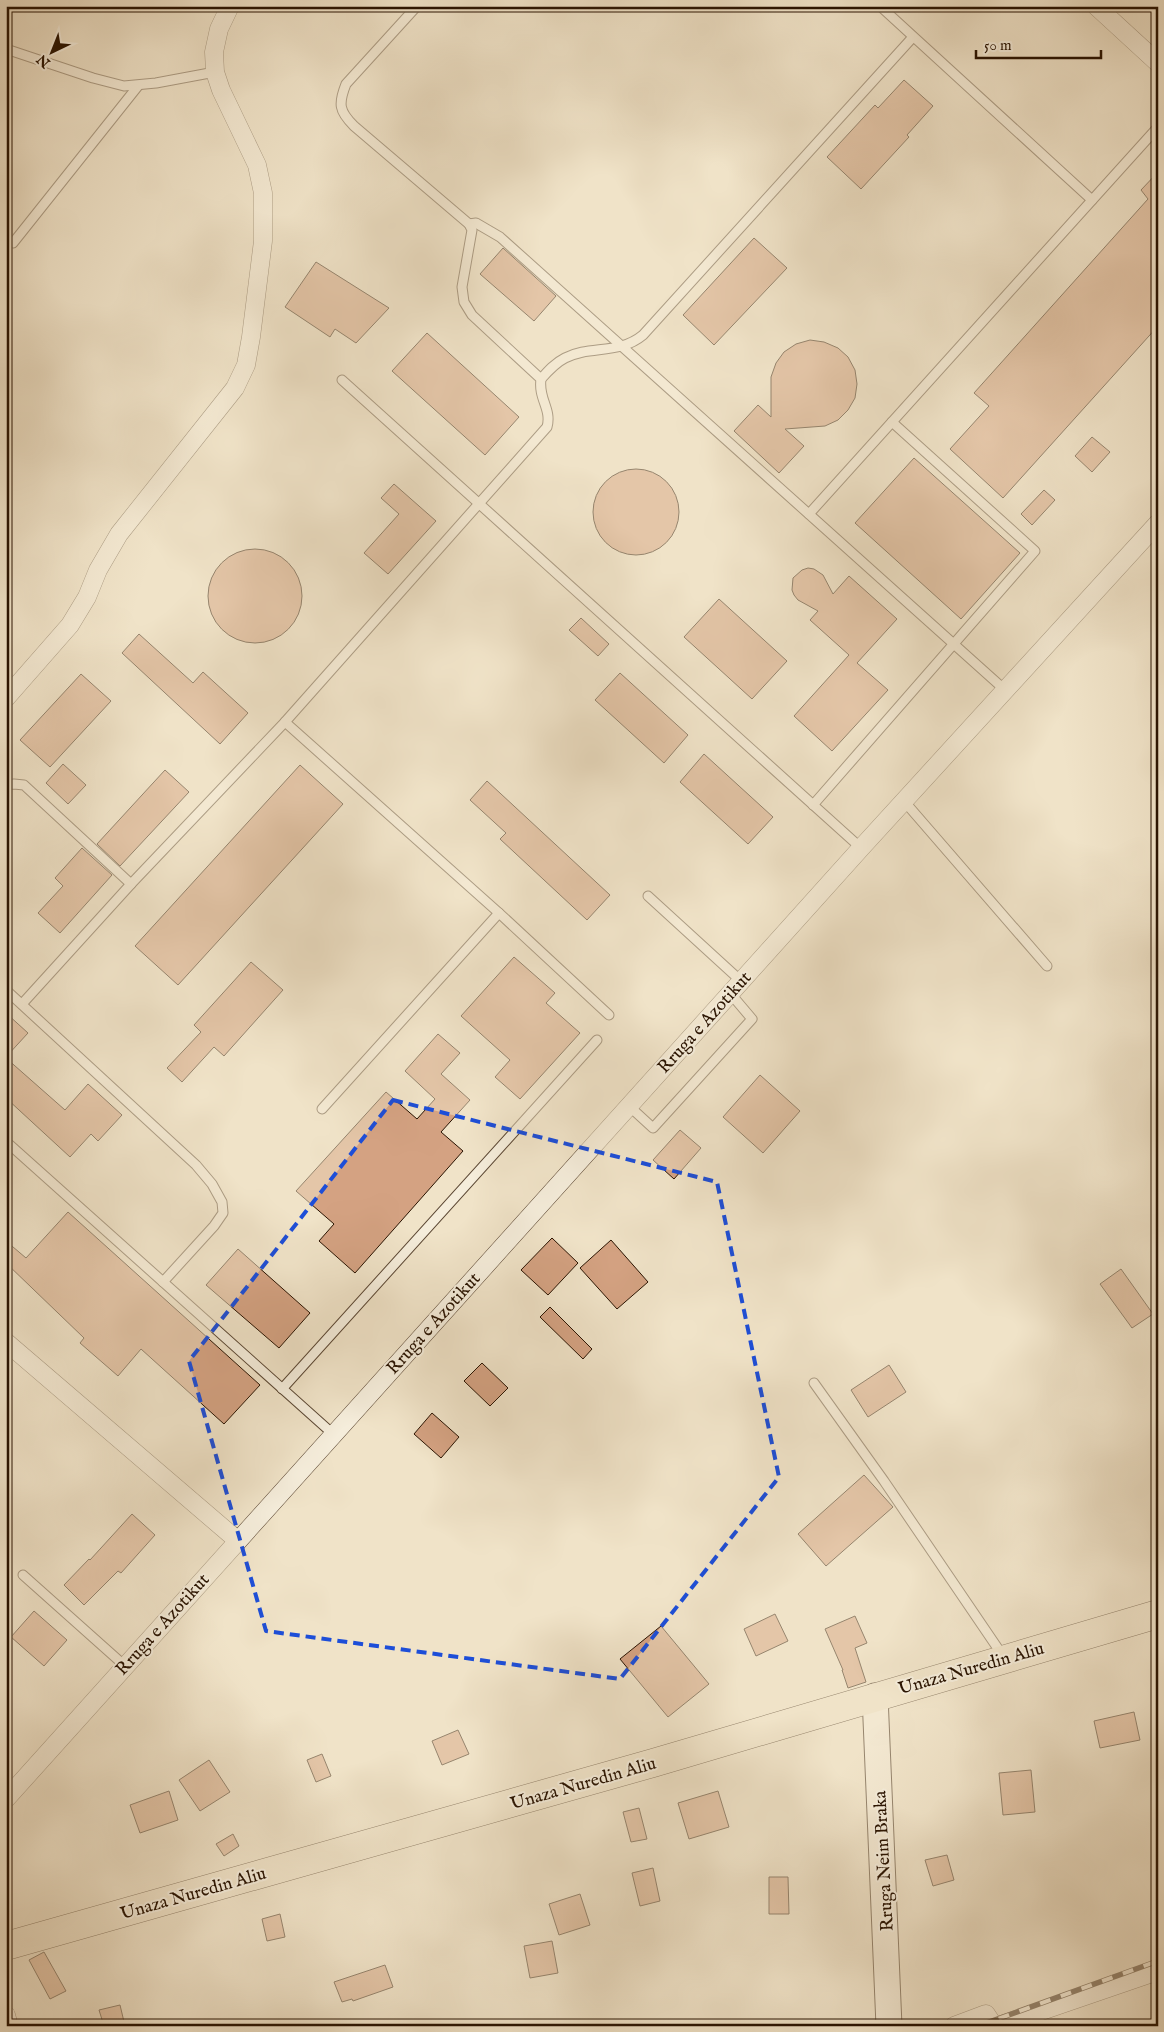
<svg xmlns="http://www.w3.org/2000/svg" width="1164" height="2032" font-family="'IM FELL English',serif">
	<rect width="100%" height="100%" fill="#f0e3c8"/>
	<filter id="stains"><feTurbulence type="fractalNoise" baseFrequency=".004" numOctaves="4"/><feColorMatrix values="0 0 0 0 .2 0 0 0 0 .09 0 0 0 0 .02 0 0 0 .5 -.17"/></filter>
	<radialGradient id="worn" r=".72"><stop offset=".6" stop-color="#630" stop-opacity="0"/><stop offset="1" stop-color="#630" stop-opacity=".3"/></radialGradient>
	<!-- building -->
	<g fill="#d4a282" stroke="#291301">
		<polygon points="904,80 933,106 907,135 909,137 861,189 827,157 875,105 878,108"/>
		<polygon points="1158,172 1158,326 1003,498 950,449 989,406 974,393 1148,199 1141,190"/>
		<polygon points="754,238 787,268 714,345 683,315"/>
		<polygon points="503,248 556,296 534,321 480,274"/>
		<polygon points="316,262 389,308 356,343 335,329 330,337 285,307"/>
		<polygon points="427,333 519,417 485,455 392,371"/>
		<polygon points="810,340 824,342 838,348 848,357 855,370 857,384 855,398 848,410 838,420 825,426 785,429 804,446 779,473 734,431 758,405 771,417 771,377 776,363 784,352 796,344"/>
		<polygon points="1092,437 1110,452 1092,472 1075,456"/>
		<polygon points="914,458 1020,553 961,619 855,523"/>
		<circle cx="636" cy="512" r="43"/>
		<polygon points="394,484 436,521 388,574 364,553 399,514 381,498"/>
		<polygon points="1044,490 1055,500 1032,525 1021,514"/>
		<circle cx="255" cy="596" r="47"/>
		<polygon points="808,568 814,569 823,575 833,594 849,576 897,619 857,663 888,690 832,751 794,716 849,655 810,620 818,611 798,600 794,595 792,590 793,578 802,570"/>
		<polygon points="719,599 787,661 752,699 684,637"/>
		<polygon points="581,618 609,644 598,656 569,630"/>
		<polygon points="139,634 193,683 203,672 248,713 220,744 122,653"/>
		<polygon points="620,673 688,735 664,763 595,700"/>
		<polygon points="81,674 111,701 50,767 20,740"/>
		<polygon points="704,754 773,817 748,844 680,782"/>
		<polygon points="63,764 86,785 68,804 46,783"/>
		<polygon points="300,765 343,804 178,985 135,946"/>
		<polygon points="165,770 189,792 120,866 97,844"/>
		<polygon points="487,781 610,895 587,920 500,839 506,833 470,800"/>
		<polygon points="82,848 112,875 60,933 38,913 63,886 55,878"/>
		<polygon points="514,957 555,993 546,1003 580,1033 520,1099 495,1077 510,1060 461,1016"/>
		<polygon points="251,962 283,990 224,1056 214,1047 182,1082 167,1068 201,1032 194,1025"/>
		<polygon points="6,1013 28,1033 6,1057"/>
		<polygon points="438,1034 460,1053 441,1074 470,1100 441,1132 463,1151 355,1273 319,1241 334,1224 296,1191 386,1092 417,1119 435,1099 405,1071"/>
		<polygon points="6,1058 65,1110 88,1084 122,1115 98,1141 91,1134 70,1157 6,1098"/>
		<polygon points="760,1075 800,1111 763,1153 723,1117"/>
		<polygon points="680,1130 701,1148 674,1179 653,1160"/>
		<polygon points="68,1212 260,1385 224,1424 141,1349 118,1376 80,1343 84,1338 6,1263 6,1241 26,1258"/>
		<polygon points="552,1238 578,1263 548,1295 521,1270"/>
		<polygon points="611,1240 648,1282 617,1309 580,1268"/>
		<polygon points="238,1249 310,1313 279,1348 206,1285"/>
		<polygon points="1121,1269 1153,1314 1132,1328 1100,1284"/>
		<polygon points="550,1307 592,1349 583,1359 540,1317"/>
		<polygon points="482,1363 508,1388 490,1406 464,1381"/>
		<polygon points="889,1365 906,1392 868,1417 851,1390"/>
		<polygon points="432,1413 459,1437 441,1458 414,1434"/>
		<polygon points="864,1475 893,1507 826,1566 798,1534"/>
		<polygon points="132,1514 155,1535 121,1573 118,1571 84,1605 64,1585 89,1559 90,1560"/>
		<polygon points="34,1611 67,1640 44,1666 11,1637"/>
		<polygon points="775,1614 788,1641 756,1656 744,1629"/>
		<polygon points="855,1616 867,1643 855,1648 866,1682 848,1688 842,1670 843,1670 825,1629"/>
		<polygon points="661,1626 709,1684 668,1717 620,1659"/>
		<polygon points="1134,1712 1140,1740 1100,1748 1094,1721"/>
		<polygon points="458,1730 469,1754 442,1765 432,1741"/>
		<polygon points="322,1754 331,1776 316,1782 307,1760"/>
		<polygon points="209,1760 230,1792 200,1811 179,1780"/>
		<polygon points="1031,1770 1035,1812 1003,1815 999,1773"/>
		<polygon points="169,1791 178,1820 140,1833 130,1805"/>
		<polygon points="718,1791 729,1827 689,1839 678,1803"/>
		<polygon points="639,1808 647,1839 631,1842 623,1812"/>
		<polygon points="233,1834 239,1846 224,1856 216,1844"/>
		<polygon points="947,1855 954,1880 933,1886 925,1860"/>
		<polygon points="653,1868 660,1901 640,1906 632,1873"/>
		<polygon points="769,1877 788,1877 789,1914 769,1914"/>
		<polygon points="580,1894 590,1925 559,1935 549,1904"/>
		<polygon points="280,1914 285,1937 267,1941 262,1919"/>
		<polygon points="552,1941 558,1973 530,1978 524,1946"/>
		<polygon points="44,1952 66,1991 50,1999 29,1960"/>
		<polygon points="385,1965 393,1987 353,2001 352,1999 342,2002 334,1982"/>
		<polygon points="120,2005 125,2026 104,2026 99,2010"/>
	</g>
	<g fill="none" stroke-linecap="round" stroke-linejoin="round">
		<!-- lane casing -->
		<g stroke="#5b4733" stroke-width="11">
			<g id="lane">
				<polyline points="880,6 1092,200"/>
				<polyline points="6,49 93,78 124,86 156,83 215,72"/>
				<polyline points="469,224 476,223 500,237 1005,690"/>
				<polyline points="13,243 138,86"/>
				<path d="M541 379C548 371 555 363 565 358 590 345 619 355 643 335L913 37"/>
				<polyline points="342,380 861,848"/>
				<polyline points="809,514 1158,127"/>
				<polyline points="285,722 499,913 609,1015"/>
				<polyline points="6,785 14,784 24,785 131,884"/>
				<polyline points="904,801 1047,966"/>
				<polyline points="813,805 1035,551 892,422"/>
				<polyline points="648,896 741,981"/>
				<polyline points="6,990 196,1165 212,1184 222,1202 223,1213 214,1226 163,1282"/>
				<path d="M22 1004 131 884 285 722 547 427C552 409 538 399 541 379L472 315 464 302 462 287 472 230 469 224 354 126C339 111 338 104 346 84L417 6"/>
				<polyline points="629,1106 653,1128 752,1019 730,993"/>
				<polyline points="322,1109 499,913"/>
				<polyline points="10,1145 333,1434"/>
				<polyline points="814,1383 884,1481 1003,1656"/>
				<polyline points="282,1389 597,1040"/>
				<polyline points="23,1575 125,1666"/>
			</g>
		</g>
		<!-- street casing -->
		<g stroke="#5b4733" stroke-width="19">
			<g id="street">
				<polyline points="1096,6 1158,63"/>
				<polyline points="6,698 70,625 87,597 98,570 119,534 235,388 246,365 251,337 263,241 263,193 257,165 221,90 215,72 214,52 219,29 230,6"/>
				<polyline points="6,1342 237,1540"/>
				<polyline points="6,1799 861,848 1158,523"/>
				<polyline points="6,2015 9,2026"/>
				<polyline points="954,2026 986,2014 994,2026"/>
				<polyline points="998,2026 1158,1971"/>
			</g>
		</g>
		<!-- secondary casing -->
		<g stroke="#291301" stroke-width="27">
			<polyline id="secondary" points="875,1696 889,2026"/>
		</g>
		<!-- primary casing -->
		<g stroke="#291301" stroke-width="29">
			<polyline id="primary" points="6,1946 653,1763 1158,1614"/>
		</g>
		<!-- lane -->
		<use href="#lane" stroke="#f5eddb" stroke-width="9"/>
		<!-- street -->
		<use href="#street" stroke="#f5eddb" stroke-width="18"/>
		<!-- secondary -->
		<use href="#secondary" stroke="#f5eddb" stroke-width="25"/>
		<!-- primary -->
		<use href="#primary" stroke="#f0e3c8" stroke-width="28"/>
		<!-- rail casing -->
		<g stroke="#291301" stroke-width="5.5">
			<polyline id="rail" points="978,2026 1158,1961"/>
		</g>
		<!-- rail -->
		<use href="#rail" stroke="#f5eddb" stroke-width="4" stroke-dasharray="11" stroke-linecap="butt"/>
	</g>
	<!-- marked area -->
	<path d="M0 0H1164V2032H0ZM393 1100 717 1182 779 1477 620 1679 266 1631 189 1361Z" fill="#f0e3c8" fill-opacity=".55" fill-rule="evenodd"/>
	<path fill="none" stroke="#1d4ed8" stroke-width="4" stroke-dasharray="10 6" stroke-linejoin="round" d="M393 1100 717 1182 779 1477 620 1679 266 1631 189 1361Z"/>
	<g text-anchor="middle" stroke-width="4" stroke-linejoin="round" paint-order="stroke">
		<!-- street labels -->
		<g font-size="18" fill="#291301" stroke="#f5eddb">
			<text transform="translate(704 1022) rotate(-48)" y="6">Rruga e Azotikut</text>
			<text transform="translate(433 1323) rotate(-48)" y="6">Rruga e Azotikut</text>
			<text transform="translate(162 1624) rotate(-48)" y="6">Rruga e Azotikut</text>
			<text transform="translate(971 1668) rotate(-16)" y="6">Unaza Nuredin Aliu</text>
			<text transform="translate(583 1783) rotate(-16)" y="6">Unaza Nuredin Aliu</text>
			<text transform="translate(883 1861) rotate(-93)" y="6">Rruga Neim Braka</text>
			<text transform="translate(193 1893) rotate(-16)" y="6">Unaza Nuredin Aliu</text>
		</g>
	</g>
	<!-- margin -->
	<rect width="1164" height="2032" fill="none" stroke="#f0e3c8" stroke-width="25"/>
	<rect x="8" y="8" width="1149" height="2017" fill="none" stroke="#291301" stroke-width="2.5"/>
	<rect x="12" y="12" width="1139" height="2007" fill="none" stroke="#291301"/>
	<!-- north arrow -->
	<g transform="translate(52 52) rotate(223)" stroke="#f5eddb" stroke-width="4" paint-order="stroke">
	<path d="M0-4L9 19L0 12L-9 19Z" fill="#291301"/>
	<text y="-8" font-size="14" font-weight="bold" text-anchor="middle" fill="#291301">N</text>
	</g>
	<!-- scale -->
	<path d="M976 50v8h125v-8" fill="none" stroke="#291301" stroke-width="2.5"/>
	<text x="984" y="50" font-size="15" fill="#291301" stroke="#f5eddb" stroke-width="4" paint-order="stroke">50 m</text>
	<rect width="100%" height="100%" filter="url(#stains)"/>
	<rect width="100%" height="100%" fill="url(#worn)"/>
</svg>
